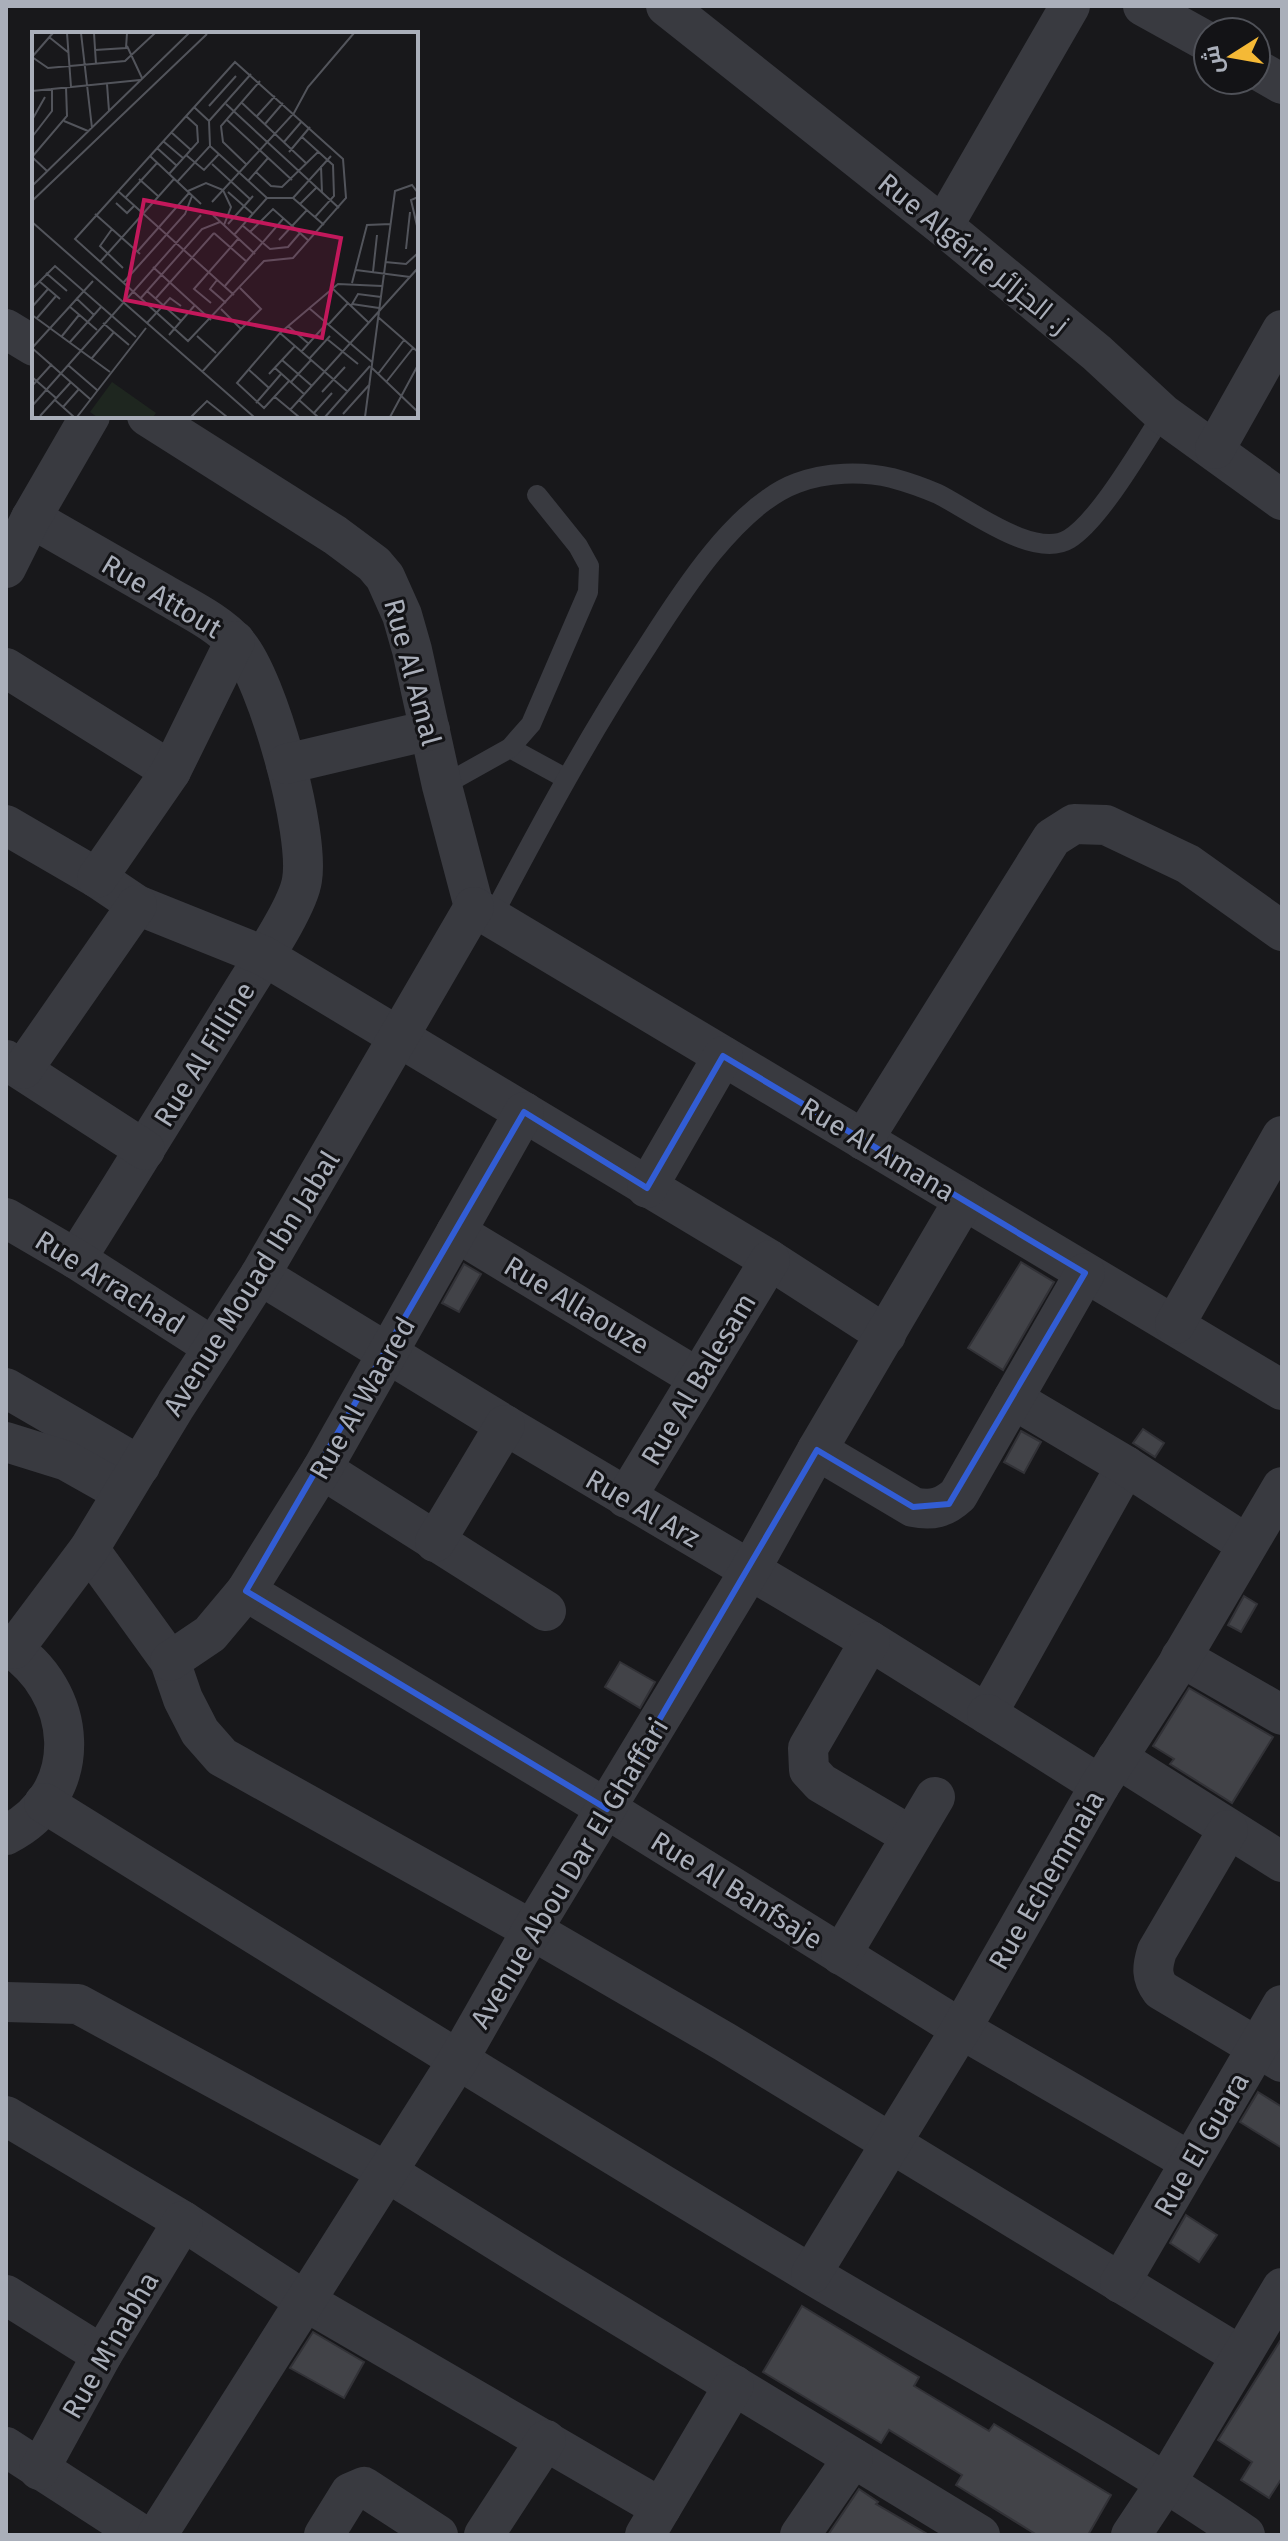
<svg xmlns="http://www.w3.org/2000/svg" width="1288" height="2541" font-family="'Fira Sans',Cairo,sans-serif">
	<rect width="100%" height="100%" fill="#18181b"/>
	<!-- building -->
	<g fill="#424348" stroke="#323237" stroke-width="2">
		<polygon points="1021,1262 1054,1282 1003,1370 968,1348"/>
		<polygon points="464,1264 481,1274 459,1312 442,1303"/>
		<polygon points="1143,1429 1164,1443 1155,1457 1133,1443"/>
		<polygon points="1021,1431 1041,1442 1024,1473 1004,1462"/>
		<polygon points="1244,1596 1257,1604 1241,1632 1228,1625"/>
		<polygon points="620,1662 655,1682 640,1708 605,1687"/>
		<polygon points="1189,1688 1273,1737 1232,1803 1170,1764 1174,1759 1153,1746"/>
		<polygon points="1258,2092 1282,2107 1282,2148 1240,2122"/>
		<polygon points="1186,2215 1217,2235 1199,2262 1170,2243"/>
		<polygon points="802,2306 919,2377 914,2386 989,2431 994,2424 1111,2495 1088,2535 1037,2535 956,2485 962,2475 889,2430 881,2443 763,2372"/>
		<polygon points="313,2332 364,2362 344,2398 290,2368"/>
		<polygon points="1282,2338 1282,2478 1269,2498 1241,2480 1252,2462 1218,2440"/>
		<polygon points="859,2489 878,2502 876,2504 929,2535 828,2535"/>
	</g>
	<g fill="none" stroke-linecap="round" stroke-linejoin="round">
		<!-- service -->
		<g stroke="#393a40" stroke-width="20">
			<polyline points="510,748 565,778"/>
			<polyline points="442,786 510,748 531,724 588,592 589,566 578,546 537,495"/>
			<path d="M492 917C541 824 590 733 648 645 681 593 737 505 797 483 826 472 862 471 892 478 907 482 924 488 938 494 970 510 1035 560 1069 539 1100 520 1142 446 1163 414"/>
		</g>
		<!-- minor -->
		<g stroke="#393a40" stroke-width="40">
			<polyline points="666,6 943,226 1097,353 1163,414 1282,500"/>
			<polyline points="1143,6 1208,42"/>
			<polyline points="1256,69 1282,84"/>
			<polyline points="943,226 1070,6"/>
			<polyline points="6,329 34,346"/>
			<polyline points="147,416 335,535 374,564 385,577 402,615 412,650 442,786 474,907"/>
			<polyline points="1215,449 1282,330"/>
			<path d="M31 518C74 543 118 568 162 593 187 608 218 622 237 644 268 679 310 833 302 880 298 908 255 970 239 997 185 1084 131 1172 76 1259"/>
			<polyline points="6,568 31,518 90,416"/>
			<polyline points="6,668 171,771"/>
			<polyline points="286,764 430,730"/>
			<polyline points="6,825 97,878 137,905 264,956 770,1260 886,1335"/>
			<polyline points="97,878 171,771 235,641"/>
			<polyline points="474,907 1282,1390"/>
			<polyline points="6,1060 145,1150"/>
			<polyline points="23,1069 137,905"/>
			<polyline points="863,1140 1052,838 1074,824 1106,825 1188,864 1282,931"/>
			<polyline points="647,1188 723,1056"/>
			<polyline points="6,1218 76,1259 213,1347"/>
			<polyline points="456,1232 698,1378"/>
			<polyline points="260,1275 505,1425 870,1641 987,1714 1126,1466"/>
			<polyline points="1175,1324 1282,1136"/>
			<polyline points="6,1388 140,1466"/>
			<polyline points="1013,1399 1126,1466 1246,1544"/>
			<polyline points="6,1442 67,1461 122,1492"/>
			<path d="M817 1450 913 1507C932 1511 944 1508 958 1495L1085 1273"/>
			<polyline points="322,1469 546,1611"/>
			<polyline points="626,1498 770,1260"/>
			<polyline points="435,1542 505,1425"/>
			<polyline points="89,1549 170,1661 183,1699 200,1732 222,1757 532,1930 725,2042 1241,2356"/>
			<polyline points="246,1591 607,1809 961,2029 1189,2161"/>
			<polyline points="870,1641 808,1748 809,1770 821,1783 911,1836"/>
			<path d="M6 1645C79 1689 88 1794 6 1835"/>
			<polyline points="14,1649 89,1549 175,1407 260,1275 474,907"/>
			<polyline points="1181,1657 1282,1715"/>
			<polyline points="170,1661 210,1634 246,1591 322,1469 524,1112"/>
			<polyline points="987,1714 1100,1785"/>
			<polyline points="1117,1758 1282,1862"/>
			<path d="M44 1803C298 1961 552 2119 809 2273 955 2360 1105 2439 1245 2535"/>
			<path d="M1228 1830 1157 1951C1152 1967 1151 1977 1161 1990L1282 2062"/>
			<polyline points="841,1955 935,1797"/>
			<polyline points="6,2002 78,2004 387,2172 546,2271 980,2535"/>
			<polyline points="6,2116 183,2221 305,2301 661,2508"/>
			<polyline points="811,2274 961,2029 1100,1785 1177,1665 1282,1487"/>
			<polyline points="1120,2283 1282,2005"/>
			<polyline points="6,2295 102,2355"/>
			<polyline points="6,2447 142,2535"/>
			<polyline points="39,2470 102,2355 183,2221"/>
			<polyline points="157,2535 458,2060 532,1930 750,1570 817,1450 964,1200"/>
			<polyline points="324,2535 350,2493 364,2487 438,2535"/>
			<polyline points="484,2535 546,2440"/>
			<polyline points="645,2535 734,2385"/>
			<polyline points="800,2535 853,2458"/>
			<polyline points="1131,2535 1167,2481 1282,2288"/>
		</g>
	</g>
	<!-- marked area -->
	<path fill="none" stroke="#325dd4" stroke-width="6" stroke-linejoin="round" d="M723 1056 1085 1273 949 1504 913 1507 817 1450 607 1809 246 1591 524 1112 647 1188Z"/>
	<g text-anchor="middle" stroke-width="6" stroke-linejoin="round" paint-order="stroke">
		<!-- street labels -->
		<g font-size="28" fill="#aaafba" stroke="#131316">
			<text transform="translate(974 253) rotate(39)" y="10">Rue Algérie ز. الجزائر</text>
			<text transform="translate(162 596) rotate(31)" y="10">Rue Attout</text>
			<text transform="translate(413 672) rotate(75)" y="10">Rue Al Amal</text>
			<text transform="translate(204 1054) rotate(-58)" y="10">Rue Al Filline</text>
			<text transform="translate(878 1149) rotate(31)" y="10">Rue Al Amana</text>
			<text transform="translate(110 1282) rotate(32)" y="10">Rue Arrachad</text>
			<text transform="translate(251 1283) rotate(-58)" y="10">Avenue Mouad Ibn Jabal</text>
			<text transform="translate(577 1305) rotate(31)" y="10">Rue Allaouze</text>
			<text transform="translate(698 1379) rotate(-59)" y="10">Rue Al Balesam</text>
			<text transform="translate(362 1398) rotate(-60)" y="10">Rue Al Waared</text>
			<text transform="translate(643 1508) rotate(30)" y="10">Rue Al Arz</text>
			<text transform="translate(569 1873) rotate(-59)" y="10">Avenue Abou Dar El Ghaffari</text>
			<text transform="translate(1046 1880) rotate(-60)" y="10">Rue Echemmaia</text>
			<text transform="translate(737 1890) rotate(32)" y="10">Rue Al Banfsaje</text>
			<text transform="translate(1201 2144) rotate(-60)" y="10">Rue El Guara</text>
			<text transform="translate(110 2345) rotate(-60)" y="10">Rue M'nabha</text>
		</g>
	</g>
	<!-- overview -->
	<g transform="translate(32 32)">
		<rect width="386" height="386" fill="#18181b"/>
		<path d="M80 350 124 381 121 385H65L58 380Z" fill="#1e261f"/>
		<path fill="none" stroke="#52545b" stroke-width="2" d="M35 1 39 55M49 1 60 96M62 1 64 32M17 5 37 21M95 14 110 46M63 18 94 16 95 1M0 25 16 36 93 29 123 1M0 25 21 1M203 30 311 127 314 166 261 226 232 229 156 309 43 207ZM75 52 77 79M0 59 108 48M209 70 275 132M194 72 307 176M177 74 204 44M225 84 243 64M194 87 260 148M0 88 13 65M32 89 56 99M177 89 219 42M233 92 251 71M139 100 159 118M0 105 20 79V56M270 105 301 133 302 164 283 185M131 109 151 126M252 110 270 89M178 114 235 166H261M125 116 145 134M257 120 278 95M154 123 172 138 187 122M118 124 169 172M180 132 218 167M215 133 191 110 189 94 228 49M289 134 290 161M15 139 0 125 35 84 34 55M224 140 239 154 250 155 287 119M137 142 166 110 165 94 154 84M107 147 126 164M216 149 236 126M145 150 178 114 177 89 162 75M0 154 157 1M86 159 202 263M156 159 174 151 191 158 199 175 192 193M196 160 221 182M94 165 125 131M386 165 379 168 386 198M261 166 299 124M261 166 292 193M0 169 175 2M180 170 262 81 276 55 322 1M84 171 95 181 103 173M268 172 285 155M63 182 108 222M181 183 223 222M0 190 222 385M196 192 221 164M210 193 238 217 256 215 268 201M80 197 68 214 91 236M218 200 241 177 277 209M182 201 215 230M202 203 235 166M247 208 275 178M374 217 378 180M105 220 157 161M68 230 142 147M353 230 374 232 386 221M121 235 179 288M324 238 378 245M341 240 345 203M14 241 35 259M185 248 178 257 194 271M7 249 28 267M91 251 153 182 160 164M320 251 335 193 359 192M192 255 251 187M208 256 229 277 209 297M300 256 336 290M0 257 23 234 104 305M115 259 149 289M44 266 62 283M124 266 182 201M108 267 170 197 188 190M179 271 162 257 206 207M320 272 347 276M37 274 65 298M319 274 326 262 349 265M0 275 16 257M277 276 340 330M0 283 78 340M346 285 386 320M5 286 24 264M71 291 97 313M115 291 138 266 149 274M296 293 316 271M256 294 277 312M248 301 316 360M137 303 163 273M30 304 47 283M165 304 184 321M295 307 326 332M38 310 69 275M0 316 61 249M0 316 58 367M269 320 295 291M60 326 82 300M277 327 298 304M250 328 280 354M36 333 65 358M243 336 272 362M340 336 386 380M216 337 237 356M170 340 209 297 189 277M237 342 263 314M346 342 372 308M0 345 24 366M257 349 232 376 205 351 248 301 306 252 350 254M355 349 381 316M259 350 279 328M0 354 20 332M290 360 313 335M243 365 267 385M23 368 42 385M267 368 286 385M224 371 249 342M0 374 169 183M31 375 47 357M258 378 386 236M282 381 300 361M311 382 338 352M8 384 39 350M45 385 114 296M159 385 175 369 195 385M293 385 338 334M333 385 363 159 380 153 386 161M358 385 386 333"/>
		<path fill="#c2185b" fill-opacity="0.15" stroke="#c2185b" stroke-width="4" d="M112 168 309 206 290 306 93 268Z"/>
		<rect width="386" height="386" fill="none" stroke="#aaafba" stroke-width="4"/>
	</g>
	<!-- border -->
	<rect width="1288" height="2541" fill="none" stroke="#aaafba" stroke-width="16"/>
	<!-- north arrow -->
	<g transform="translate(1232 56) rotate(259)"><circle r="38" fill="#131316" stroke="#4f5158" stroke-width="2"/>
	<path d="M0-6L14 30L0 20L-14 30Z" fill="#f5b936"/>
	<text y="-12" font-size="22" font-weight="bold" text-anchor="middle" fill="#aaafba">ش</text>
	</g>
</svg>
